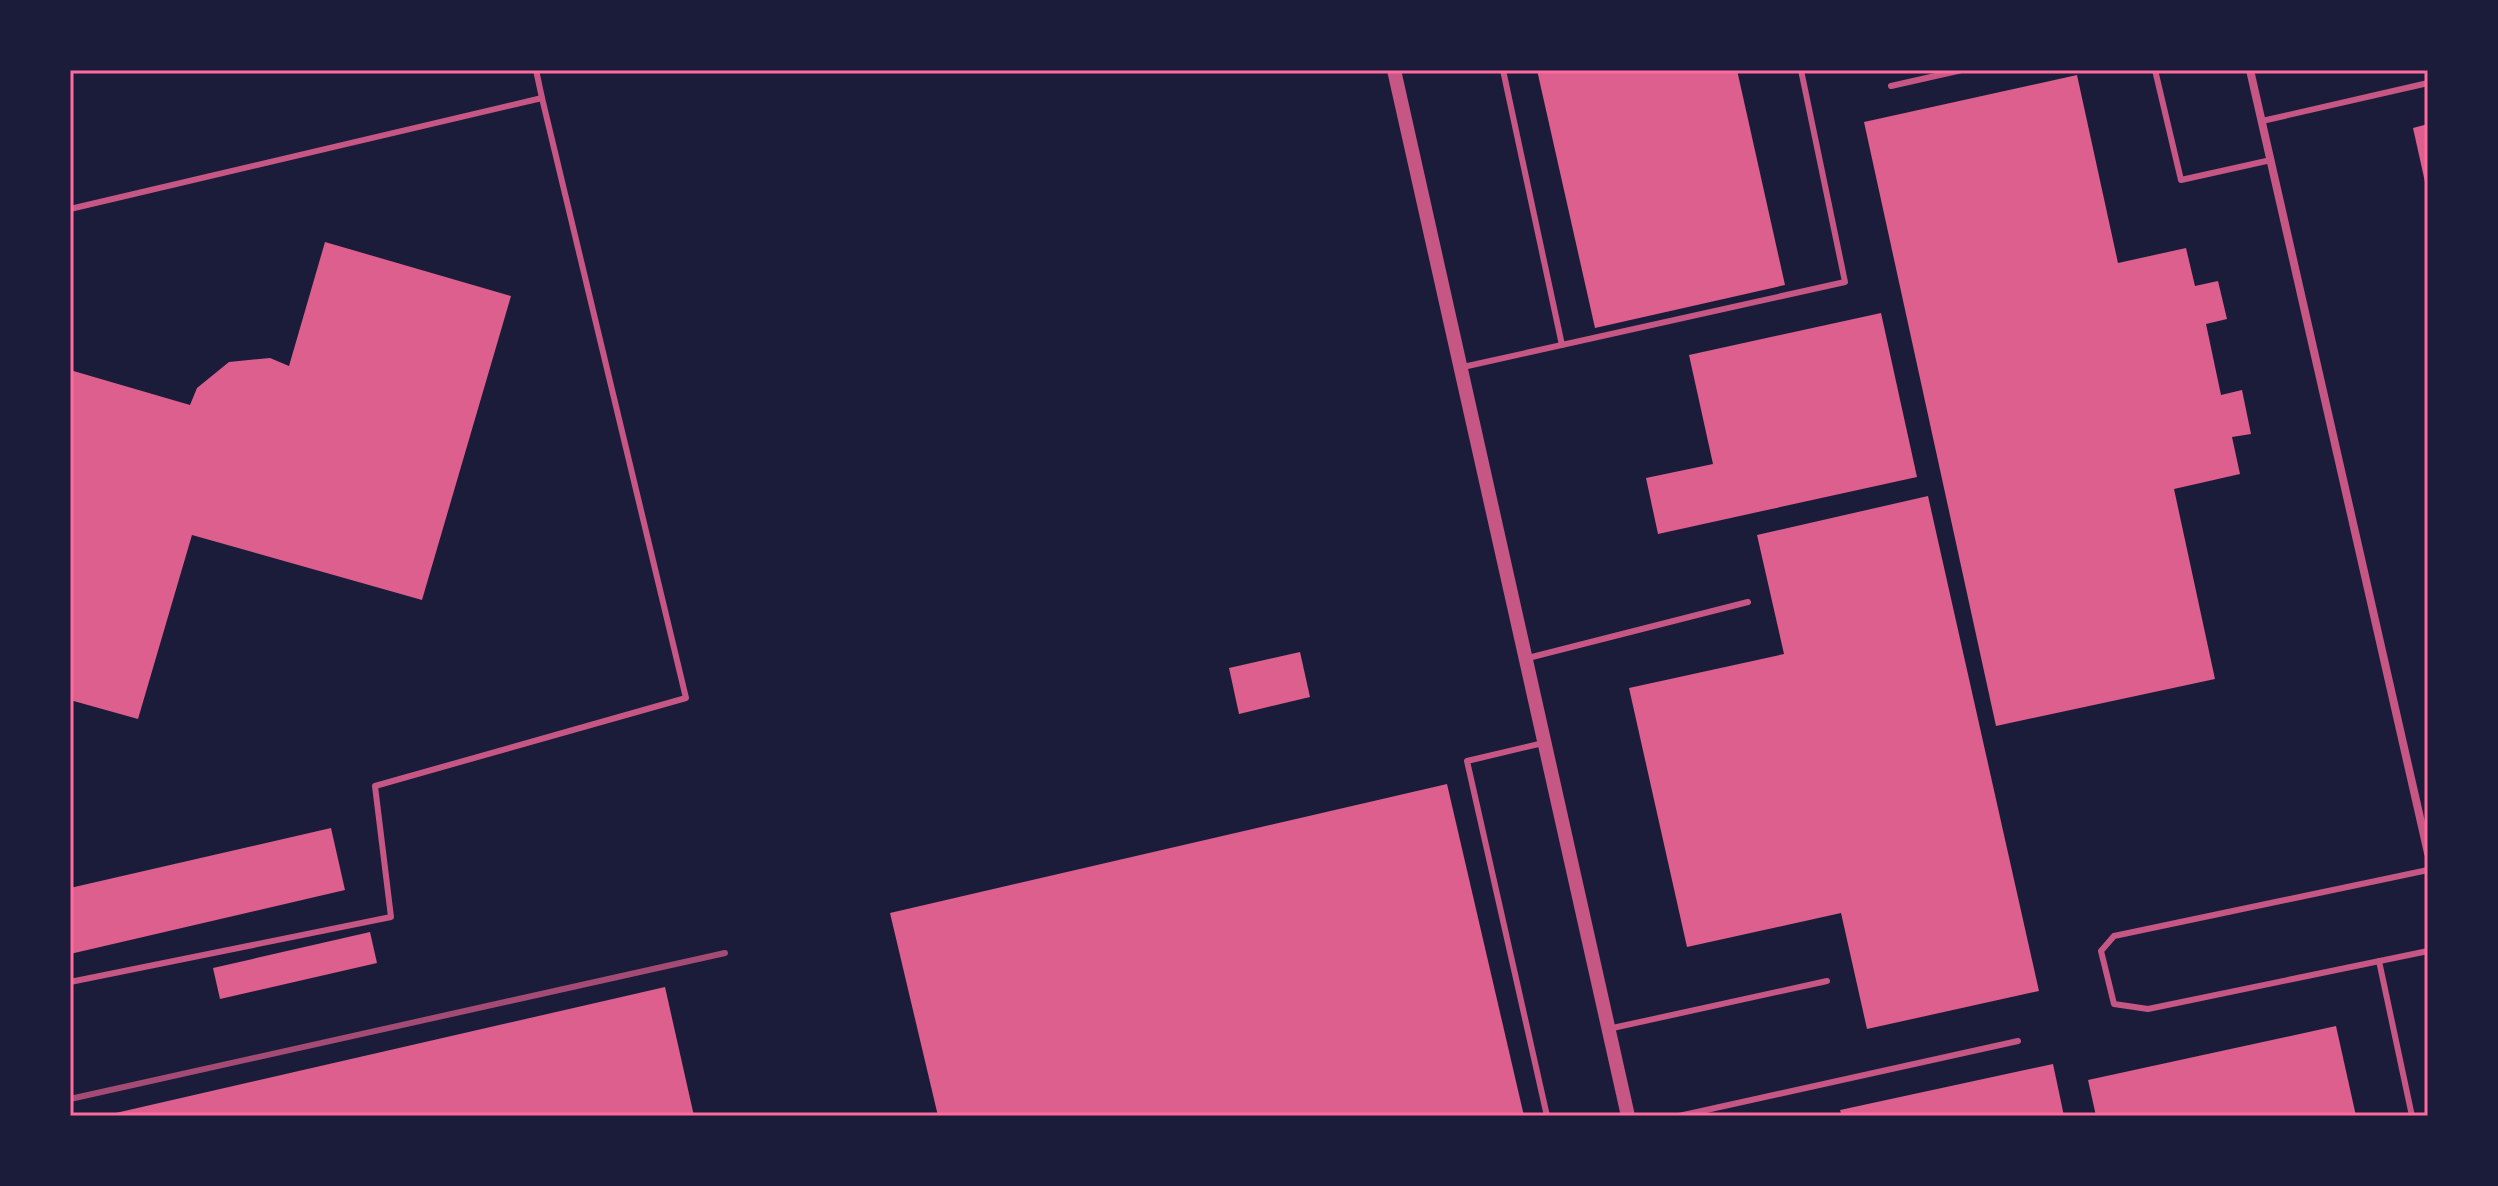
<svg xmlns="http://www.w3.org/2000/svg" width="2498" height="1186" font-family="'IBM Plex Serif',serif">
	<rect width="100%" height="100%" fill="#1b1b3a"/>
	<!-- building -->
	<g fill="#dd5f8e">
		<polygon points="1537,70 1737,70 1785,285 1595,328"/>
		<polygon points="2077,75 2118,263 2186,248 2195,286 2218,281 2227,319 2206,324 2221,395 2242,390 2251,434 2232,437 2240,474 2174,489 2215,679 1996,726 1864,122"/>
		<polygon points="2428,124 2428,191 2427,191 2413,128"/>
		<polygon points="325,242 511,296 422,600 192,535 138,719 70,700 70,370 190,405 197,388 229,362 270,358 289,366"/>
		<polygon points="1881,313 1917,477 1658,534 1646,478 1713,464 1689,355"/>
		<polygon points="1928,496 2039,991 1867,1029 1841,913 1687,947 1629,688 1784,654 1757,535"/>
		<polygon points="1300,652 1310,697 1239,714 1229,668"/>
		<polygon points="1447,784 1524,1116 938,1116 890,913"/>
		<polygon points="331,828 345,890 70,954 70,888"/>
		<polygon points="370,932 377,963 220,999 213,968"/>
		<polygon points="665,987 694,1116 107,1116 107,1115"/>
		<polygon points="2336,1026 2356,1116 2096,1116 2088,1080"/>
		<polygon points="2053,1064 2064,1116 1842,1116 1840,1110"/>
	</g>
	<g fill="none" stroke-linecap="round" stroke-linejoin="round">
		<!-- service -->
		<g stroke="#c65784" stroke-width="6">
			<polyline points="536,70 542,98"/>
			<polyline points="1503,70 1562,345"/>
			<polyline points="2155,70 2181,180 2271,160"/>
			<polyline points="1891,86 1962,70"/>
			<polyline points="2262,121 2428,83"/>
			<polyline points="70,209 542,98 686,698 375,786 391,917 70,982"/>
			<polyline points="1463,367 1845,282 1801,70"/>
			<polyline points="1528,658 1748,602"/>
			<polyline points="1543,743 1467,761 1547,1116"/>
			<polyline points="2428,870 2114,936 2101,951 2114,1004 2148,1009 2428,951"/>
			<polyline points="2379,961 2412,1116"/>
			<polyline points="1608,1029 1827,981"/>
			<polyline points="1679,1116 2018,1041"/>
		</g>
		<!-- minor -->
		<polyline stroke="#c65784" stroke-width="8" points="2250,70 2428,853"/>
		<!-- tertiary -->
		<polyline stroke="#c65784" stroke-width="14" points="1394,70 1628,1116"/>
		<!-- rail -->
		<polyline stroke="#a44b75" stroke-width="6" points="70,1099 725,953"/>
	</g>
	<!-- border -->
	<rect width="2498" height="1186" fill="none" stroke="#1b1b3a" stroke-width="144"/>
	<rect x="72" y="72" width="2354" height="1042" fill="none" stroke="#ff6b9d" stroke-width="3"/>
</svg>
